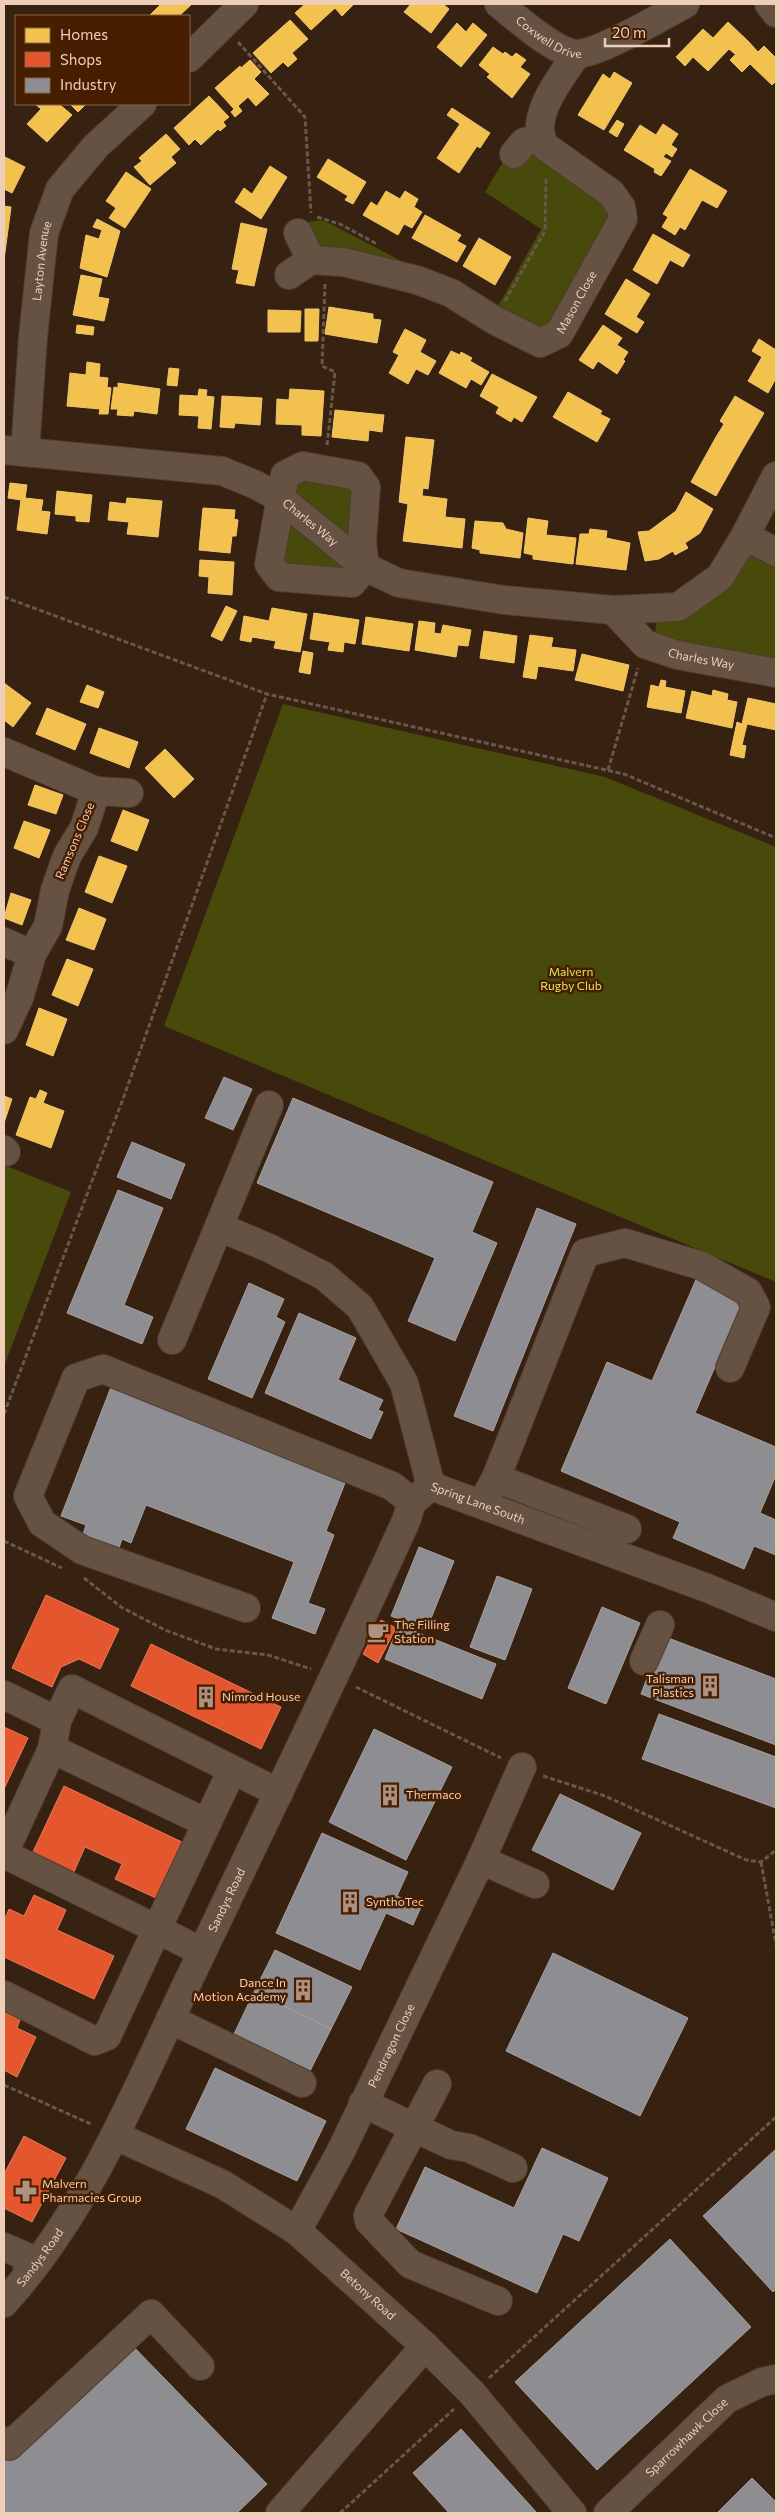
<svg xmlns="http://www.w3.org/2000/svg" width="780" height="2517" font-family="Commissioner,sans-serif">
	<rect width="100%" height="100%" fill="#372110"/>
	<!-- green -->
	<g fill="#474a0b">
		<polygon points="528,149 617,211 557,324 537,332 496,310 541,229 485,192 506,157"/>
		<polygon points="321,220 331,224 430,276 317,250 301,223"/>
		<polygon points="294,478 356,482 352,540 293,499"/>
		<polygon points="290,518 353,571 281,568"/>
		<polygon points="754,553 776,560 776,664 664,641 655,635 656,623 661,619 742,558"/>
		<polygon points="283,704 605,777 776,847 776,1282 164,1026"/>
		<polygon points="4,1165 71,1192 4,1366"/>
	</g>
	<!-- homes -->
	<g fill="#f2c14e" stroke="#f1c56e">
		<polygon points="159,4 192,4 179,16 149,16 160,5"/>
		<polygon points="305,4 352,4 353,5 342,16 335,8 311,30 295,13"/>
		<polygon points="411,4 443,4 449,9 431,33 404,12"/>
		<polygon points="290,20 308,39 292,53 297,59 288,67 283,62 271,73 253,53"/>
		<polygon points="728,22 748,41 735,54 729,49 708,71 693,57 685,66 676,57 703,29 713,38"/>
		<polygon points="457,23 466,32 473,23 487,35 461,67 437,47"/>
		<polygon points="748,41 758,52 764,46 776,58 776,81 772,85 750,64 742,72 730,60"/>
		<polygon points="493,47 503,54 505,52 512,57 516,53 526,60 520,67 530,74 512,98 493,82 487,77 490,74 479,65"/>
		<polygon points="250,60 261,72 254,79 269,94 256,106 248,97 238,106 242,111 235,117 231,112 234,109 215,88 240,66 241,68"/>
		<polygon points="614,72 632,83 604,130 578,115 603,74 610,79"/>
		<polygon points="209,96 229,117 223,122 226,126 220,131 218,129 201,145 195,139 189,145 174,128"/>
		<polygon points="35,104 59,104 72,115 47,142 27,124 41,109"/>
		<polygon points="70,104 86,104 78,112"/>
		<polygon points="452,108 490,133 480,148 477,146 459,173 437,158 460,124 447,115"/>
		<polygon points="617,120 624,124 617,137 609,132"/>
		<polygon points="663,124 678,134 671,145 677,149 672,157 666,153 663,157 671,161 661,176 654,172 655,169 624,150 640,125 656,135"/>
		<polygon points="166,134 180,149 171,157 176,163 150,185 134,167 142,161 139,158"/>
		<polygon points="5,157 25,167 12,193 4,189"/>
		<polygon points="328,159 366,182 353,204 345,200 348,196 317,177"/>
		<polygon points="270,166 287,177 261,219 235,202 244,188 252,194"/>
		<polygon points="690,169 727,191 717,208 702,200 685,230 680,227 675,235 662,227 668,217 663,214"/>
		<polygon points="126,172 151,189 125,228 109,218 116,208 106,201"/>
		<polygon points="386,191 400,199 405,191 418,199 414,207 422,212 412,228 404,224 398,235 363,215 371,202 377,206"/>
		<polygon points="4,206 11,207 4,260"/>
		<polygon points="425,215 461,235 457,241 466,246 457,262 412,238"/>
		<polygon points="97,219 120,231 107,277 80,268 86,235 99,239 102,230 93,227"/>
		<polygon points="241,223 267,229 254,286 236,283 239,270 232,269"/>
		<polygon points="653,234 690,255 683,267 670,260 657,284 633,270"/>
		<polygon points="479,238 511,257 495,285 463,266"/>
		<polygon points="81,275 102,279 98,297 109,299 104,321 73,315"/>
		<polygon points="626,279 650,294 636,317 644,322 637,333 605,314"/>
		<polygon points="329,307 373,314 373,319 381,320 377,343 325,334"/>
		<polygon points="305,309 319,309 318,341 305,341"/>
		<polygon points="268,310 301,311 300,332 268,332"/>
		<polygon points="77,325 94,327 93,335 76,333"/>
		<polygon points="603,325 622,338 617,345 628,352 623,360 625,361 617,374 598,361 593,369 579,360"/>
		<polygon points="405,329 426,340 420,352 436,361 428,375 416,369 408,384 389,373 399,355 393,352"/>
		<polygon points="759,339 776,350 776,378 768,393 748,381 762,357 752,351"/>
		<polygon points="451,351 460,355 461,352 472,358 470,361 489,372 481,385 471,379 466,388 439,373"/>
		<polygon points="87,362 100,364 99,377 108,378 107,387 111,388 108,414 99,414 100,409 67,406 70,373 86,375"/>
		<polygon points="169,368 179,369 177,386 167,385"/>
		<polygon points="492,374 537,397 522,422 514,417 511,422 496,413 499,407 480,396"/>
		<polygon points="118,383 160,389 157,414 134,411 133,416 117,415 118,409 111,409 114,387 118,388"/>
		<polygon points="199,389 207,390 206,396 214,397 211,429 198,428 199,416 179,415 180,395 198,396"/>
		<polygon points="290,389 324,391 321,436 302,435 302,425 276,424 277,399 289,400"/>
		<polygon points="568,392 602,411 600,414 610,419 597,442 553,417"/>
		<polygon points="222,396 262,398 260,425 235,423 234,428 220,427"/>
		<polygon points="735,396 764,413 741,452 716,437 724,424 720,421"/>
		<polygon points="335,410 384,415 382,432 369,430 368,441 332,437"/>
		<polygon points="406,437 434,440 428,489 423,488 422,496 400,493"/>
		<polygon points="716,437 741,452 716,496 691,482"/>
		<polygon points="10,483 27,485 25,498 43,500 41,511 50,512 47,534 17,530 21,500 8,498"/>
		<polygon points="57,491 92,495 89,522 76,521 76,516 55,514"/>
		<polygon points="686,492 713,509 700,533 685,543 688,548 675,555 673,551 659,559 645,561 638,532 649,531 676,511"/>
		<polygon points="400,493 447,499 445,517 465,519 462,548 403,541 408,504 399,502"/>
		<polygon points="127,498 162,501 158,537 127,534 129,522 108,520 110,502 126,504"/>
		<polygon points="203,508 235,510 234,519 238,520 236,536 232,536 230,553 199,550"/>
		<polygon points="528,518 548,521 546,535 576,538 573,564 533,559 533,555 524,553"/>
		<polygon points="475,521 503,523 506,529 523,533 520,558 480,553 480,550 472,548"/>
		<polygon points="590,529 607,531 606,538 630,543 626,570 576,564 580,534 589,534"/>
		<polygon points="200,560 234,562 232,595 208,593 209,577 199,576"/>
		<polygon points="226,606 237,611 222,641 211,636"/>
		<polygon points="272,608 307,614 300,652 274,648 276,641 252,637 251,642 240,640 244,616 269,621"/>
		<polygon points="314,613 359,620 355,644 344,642 343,652 328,650 330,642 310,639"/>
		<polygon points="366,617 413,624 409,651 362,644"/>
		<polygon points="419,621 435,623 434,633 441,634 443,625 471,630 468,646 458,645 456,657 415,650"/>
		<polygon points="484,631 517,636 514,663 480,658"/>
		<polygon points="530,635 553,638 551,647 576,650 573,671 538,666 536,679 523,677"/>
		<polygon points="303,651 313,653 310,674 299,672"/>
		<polygon points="582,654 629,665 623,691 575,680"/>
		<polygon points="661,680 666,681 665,687 685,691 681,713 647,707 651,685 659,687"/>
		<polygon points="4,683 31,703 13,727 4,720"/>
		<polygon points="87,685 104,692 98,708 80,702"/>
		<polygon points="713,690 728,694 727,700 737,702 732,728 686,718 692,691 712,696"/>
		<polygon points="748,698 776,704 776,730 747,724 742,745 746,746 744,758 730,755 737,722 742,724"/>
		<polygon points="47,708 86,724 75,750 36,734"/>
		<polygon points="99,728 138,742 129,768 90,753"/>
		<polygon points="165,749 194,779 174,798 145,768"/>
		<polygon points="35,785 63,795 56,814 28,805"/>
		<polygon points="123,810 149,820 137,851 111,841"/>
		<polygon points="24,821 50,830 39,858 14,848"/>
		<polygon points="99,856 127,866 112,903 85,892"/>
		<polygon points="11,893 31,900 22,925 4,918"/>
		<polygon points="79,908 106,919 94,950 66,940"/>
		<polygon points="67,959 93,969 78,1006 52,995"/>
		<polygon points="39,1008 67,1019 53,1056 26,1045"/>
		<polygon points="40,1090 47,1093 43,1103 64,1111 51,1148 16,1135 30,1097 36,1099"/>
		<polygon points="4,1096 12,1099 4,1123"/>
	</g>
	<!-- shops -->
	<g fill="#e4572e" stroke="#e77b58">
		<polygon points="46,1595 119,1629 100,1669 79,1659 61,1667 52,1687 12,1668"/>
		<polygon points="381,1620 396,1628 378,1663 363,1654"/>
		<polygon points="151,1644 281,1707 261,1749 131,1686"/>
		<polygon points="4,1727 28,1738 4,1789"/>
		<polygon points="64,1786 184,1843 158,1899 115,1879 122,1864 85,1847 73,1874 32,1854"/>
		<polygon points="34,1895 66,1910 57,1930 114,1956 94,1999 4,1957 4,1921 9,1909 24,1916"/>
		<polygon points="4,2012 20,2020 17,2028 36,2037 17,2077 4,2070"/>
		<polygon points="24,2136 66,2158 32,2222 4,2208 4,2174"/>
	</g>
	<!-- industry -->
	<g fill="#8d8d92" stroke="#aaa09e">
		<polygon points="224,1077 252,1089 233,1130 205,1118"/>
		<polygon points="293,1098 493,1182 472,1232 497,1243 455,1341 408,1321 435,1258 257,1183"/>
		<polygon points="132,1142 185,1164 171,1199 117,1177"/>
		<polygon points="118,1190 163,1208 124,1305 153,1317 142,1344 67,1313"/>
		<polygon points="537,1208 576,1224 493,1431 454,1416"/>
		<polygon points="698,1275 746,1295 695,1413 776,1447 776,1475 760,1513 776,1520 776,1555 754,1546 744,1569 673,1538 680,1522 561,1471 607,1362 652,1381"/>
		<polygon points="249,1283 284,1299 276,1317 285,1322 252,1398 208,1379"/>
		<polygon points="299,1313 356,1338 338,1380 383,1400 378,1410 383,1412 371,1439 265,1393"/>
		<polygon points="111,1387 347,1478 326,1531 334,1535 308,1603 325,1609 315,1634 272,1618 294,1562 146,1505 131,1543 122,1539 119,1548 83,1534 86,1525 61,1516"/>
		<polygon points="419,1547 454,1561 426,1631 391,1616"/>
		<polygon points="497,1576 532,1589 505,1660 470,1647"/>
		<polygon points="602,1607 640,1623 606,1704 568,1688"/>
		<polygon points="399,1625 496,1664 482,1699 385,1659"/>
		<polygon points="663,1636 776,1679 776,1745 641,1694"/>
		<polygon points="659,1714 776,1757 776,1808 642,1759"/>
		<polygon points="374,1729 452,1767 406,1860 329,1822"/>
		<polygon points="560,1794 641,1833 613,1890 532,1850"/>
		<polygon points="322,1833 408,1872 397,1896 421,1907 413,1925 386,1913 360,1970 276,1933"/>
		<polygon points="275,1950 352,1987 331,2029 254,1992"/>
		<polygon points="553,1953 688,2018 640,2116 506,2051"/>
		<polygon points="254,1992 331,2029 310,2071 234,2034"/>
		<polygon points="215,2068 326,2121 297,2181 186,2129"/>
		<polygon points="542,2148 608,2178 579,2241 563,2234 537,2293 396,2229 425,2167 514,2208"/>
		<polygon points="776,2149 776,2289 773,2292 703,2216"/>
		<polygon points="670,2239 751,2327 597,2470 515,2382"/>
		<polygon points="127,2340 267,2484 237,2513 4,2513 4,2460"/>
		<polygon points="461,2429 537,2513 449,2513 413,2473"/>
		<polygon points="752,2478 776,2502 776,2513 717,2513"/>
	</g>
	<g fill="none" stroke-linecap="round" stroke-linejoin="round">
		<!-- minor casing -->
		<g stroke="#4f3c30" stroke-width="30">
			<g id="minor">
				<path id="s1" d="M499 4C517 18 554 52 576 54 597 55 664 15 685 4"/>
				<polyline points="769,4 776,13"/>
				<polyline points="189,58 244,4"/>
				<polyline points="514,154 524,142 540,138"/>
				<path id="s2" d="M298 233 311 260 343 262 417 280 451 293 494 320 540 343 559 334 623 219 621 207 611 193 546 147C526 120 561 77 577 54"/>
				<polyline points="289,275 311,260"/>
				<path id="s3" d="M4 450 222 471 256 485 280 498 365 567 399 583 504 600 613 610 678 607 720 577 745 536 776 476"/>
				<path id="s4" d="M25 452 33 337 44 233 60 189 96 146 142 104"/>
				<polygon points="303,466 358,476 366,487 362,542 365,567 352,583 279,577 269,564 285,475"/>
				<polyline points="745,536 776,552"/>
				<path id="s5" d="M613 610 645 644 677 655 776 673"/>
				<polyline points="4,752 96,791 84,828 67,856 55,890 48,926 32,954 19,998 4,1030"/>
				<polyline points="96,791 129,793"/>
				<polyline points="4,942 32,954"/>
				<polyline points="4,1150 6,1152"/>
				<polyline points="219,1227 269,1248 324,1276 360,1307 404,1383 431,1486"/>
				<polyline points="172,1340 269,1105"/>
				<polyline points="496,1478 627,1529"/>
				<path id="s6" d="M431 1486 707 1588 776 1617"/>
				<polyline points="482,1503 496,1478 585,1253 625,1243 702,1266 748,1292 756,1307 730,1368"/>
				<polyline points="246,1608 82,1550 42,1523 28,1496 76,1378 103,1369 392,1486 412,1502"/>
				<polyline points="644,1661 660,1625"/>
				<polyline points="4,1695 57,1721"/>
				<polyline points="52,1749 207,1823 232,1770"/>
				<polyline points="4,1853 52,1749 57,1721 72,1689 279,1793"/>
				<polyline points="4,1854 157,1929 207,1823"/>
				<polyline points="481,1860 535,1884"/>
				<polyline points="4,1995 95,2041 107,2036 157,1929 202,1952"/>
				<polyline points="170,2019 302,2083"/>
				<polyline points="437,2084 368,2215 369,2221 410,2264 498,2301"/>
				<polyline points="363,2103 451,2145 469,2148 513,2168"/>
				<path id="s7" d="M116 2136 222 2184 297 2231 425 2346 472 2393 572 2513"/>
				<path id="s8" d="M297 2231 340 2153 481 1860 522 1767"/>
				<polyline points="4,2247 25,2256 29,2273"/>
				<path id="s9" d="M4 2303C91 2207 138 2085 194 1969 265 1820 338 1671 406 1521L412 1502 431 1486"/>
				<polyline points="4,2441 9,2446 151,2314 200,2366"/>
				<polyline points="280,2513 425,2346"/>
				<path id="s10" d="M608 2513 727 2399 762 2382 776 2379"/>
			</g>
		</g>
		<!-- path -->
		<g stroke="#68574b" stroke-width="3" stroke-dasharray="5 2.5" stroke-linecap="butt">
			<polyline points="238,42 305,117 311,213"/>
			<polyline points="317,217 340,224 377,244"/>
			<polyline points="325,284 322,366 335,372 327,446"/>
			<polyline points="505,301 545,231 546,178"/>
			<polyline points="4,597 267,694 624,774 776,838"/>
			<polyline points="608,770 638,668"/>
			<polyline points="4,1414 123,1099 267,694"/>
			<polyline points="4,1541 62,1568"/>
			<polyline points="84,1578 121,1607 165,1630 216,1649 268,1655 311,1669"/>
			<polyline points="356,1687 501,1758"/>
			<polyline points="543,1776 605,1796 746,1860 761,1862 776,1850"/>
			<polyline points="761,1862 776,1945"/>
			<polyline points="4,2085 93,2125"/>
			<polyline points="489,2378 776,2117"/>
			<polyline points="340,2513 454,2409"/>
		</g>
		<!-- minor -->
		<use href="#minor" stroke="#665243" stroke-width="28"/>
	</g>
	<!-- icons -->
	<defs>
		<g id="cafe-bare" transform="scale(1.725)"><path d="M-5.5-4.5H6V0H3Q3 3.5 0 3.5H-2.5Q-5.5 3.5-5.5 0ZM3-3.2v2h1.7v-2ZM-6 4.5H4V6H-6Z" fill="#ae917e" stroke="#471f00" stroke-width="2.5" paint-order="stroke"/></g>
		<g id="building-bare" transform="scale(1.725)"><path d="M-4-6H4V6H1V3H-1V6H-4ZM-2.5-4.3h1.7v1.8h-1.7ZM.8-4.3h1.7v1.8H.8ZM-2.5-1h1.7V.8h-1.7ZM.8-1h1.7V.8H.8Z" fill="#ae917e" stroke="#471f00" stroke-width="2.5" paint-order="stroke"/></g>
		<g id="pharmacy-bare" transform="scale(1.725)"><path d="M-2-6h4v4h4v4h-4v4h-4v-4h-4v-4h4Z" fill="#ae917e" stroke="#471f00" stroke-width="2.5" paint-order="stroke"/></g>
	</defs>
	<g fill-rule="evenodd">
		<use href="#cafe-bare" x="378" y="1632"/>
		<use href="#building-bare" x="710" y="1686"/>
		<use href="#building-bare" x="206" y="1697"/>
		<use href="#building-bare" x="390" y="1795"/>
		<use href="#building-bare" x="350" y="1902"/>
		<use href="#building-bare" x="303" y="1990"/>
		<use href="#pharmacy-bare" x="26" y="2191"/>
	</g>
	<g text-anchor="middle" stroke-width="5" stroke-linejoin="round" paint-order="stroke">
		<!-- street labels -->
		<g font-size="12" fill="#eeceb9" stroke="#471f00">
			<text dy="4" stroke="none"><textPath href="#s1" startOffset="61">Coxwell Drive</textPath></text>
			<text dy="4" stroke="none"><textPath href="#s4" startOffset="192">Layton Avenue</textPath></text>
			<text dy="4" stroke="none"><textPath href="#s2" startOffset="334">Mason Close</textPath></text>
			<text dy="4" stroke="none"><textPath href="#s3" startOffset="322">Charles Way</textPath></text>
			<text dy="4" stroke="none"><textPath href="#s5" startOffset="105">Charles Way</textPath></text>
			<text transform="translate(75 841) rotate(-67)" y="4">Ramsons Close</text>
			<text dy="4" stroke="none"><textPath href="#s6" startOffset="50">Spring Lane South</textPath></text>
			<text dy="4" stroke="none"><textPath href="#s9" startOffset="462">Sandys Road</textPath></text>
			<text dy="4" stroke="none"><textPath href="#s8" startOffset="208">Pendragon Close</textPath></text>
			<text dy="4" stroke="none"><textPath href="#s9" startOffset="58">Sandys Road</textPath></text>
			<text dy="4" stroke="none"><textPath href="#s7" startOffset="300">Betony Road</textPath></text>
			<text dy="4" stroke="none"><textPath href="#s10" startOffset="109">Sparrowhawk Close</textPath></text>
		</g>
		<!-- park labels -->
		<g font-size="12" fill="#dae860" stroke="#471f00">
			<text x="571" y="976">Malvern<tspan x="571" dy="14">Rugby Club</tspan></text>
		</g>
		<!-- poi labels -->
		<g font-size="12" fill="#eeceb9" stroke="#471f00" text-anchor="start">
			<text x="394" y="1629">The Filling<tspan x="394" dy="14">Station</tspan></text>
			<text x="694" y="1683" text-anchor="end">Talisman<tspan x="694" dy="14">Plastics</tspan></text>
			<text x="222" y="1701">Nimrod House</text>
			<text x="406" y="1799">Thermaco</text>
			<text x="366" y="1906">SynthoTec</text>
			<text x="286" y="1987" text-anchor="end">Dance In<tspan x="286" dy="14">Motion Academy</tspan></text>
			<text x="42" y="2188">Malvern<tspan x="42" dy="14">Pharmacies Group</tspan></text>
		</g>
	</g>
	<!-- border -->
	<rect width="780" height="2517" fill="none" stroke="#eeceb9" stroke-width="10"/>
	<!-- legend -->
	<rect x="15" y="15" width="175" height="90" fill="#471f00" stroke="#8a654a"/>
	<rect x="25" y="28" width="25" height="15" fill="#f2c14e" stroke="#8a654a"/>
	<text x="60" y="40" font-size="15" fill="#eeceb9">Homes</text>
	<rect x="25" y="52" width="25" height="15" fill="#e4572e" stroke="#8a654a"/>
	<text x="60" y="65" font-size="15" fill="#eeceb9">Shops</text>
	<rect x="25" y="78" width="25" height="15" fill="#8d8d92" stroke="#8a654a"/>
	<text x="60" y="90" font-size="15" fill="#eeceb9">Industry</text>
	<!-- scale -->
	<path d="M605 38v8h64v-8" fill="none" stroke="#eeceb9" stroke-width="2.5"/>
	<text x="612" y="38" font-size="15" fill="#eeceb9" stroke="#471f00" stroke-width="4" paint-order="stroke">20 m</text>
</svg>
